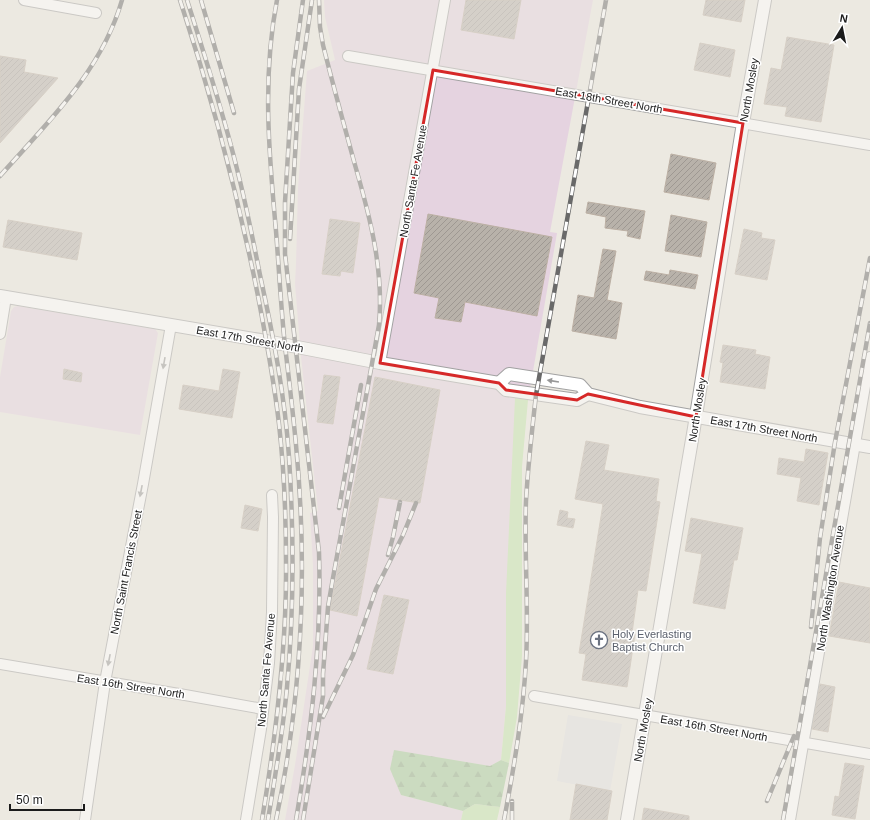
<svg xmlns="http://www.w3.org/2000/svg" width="870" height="820" font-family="Helvetica,sans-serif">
	<defs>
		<pattern id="forest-firs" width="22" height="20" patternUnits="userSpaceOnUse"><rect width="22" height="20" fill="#a3c997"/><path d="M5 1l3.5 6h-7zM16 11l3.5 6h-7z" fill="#8cac82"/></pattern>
		<pattern id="building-hatch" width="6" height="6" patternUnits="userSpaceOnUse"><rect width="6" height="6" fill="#b8b2aa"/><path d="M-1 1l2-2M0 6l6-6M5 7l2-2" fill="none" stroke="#9e9892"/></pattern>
	</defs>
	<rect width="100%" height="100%" fill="#ece9e1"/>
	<!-- industrial -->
	<g fill="#e5d3e0">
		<polygon points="324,0 593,0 550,232 557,233 528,400 516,398 506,706 501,760 490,766 394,751 401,795 463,811 461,820 285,820 295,765 313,646 313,566 310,513 318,511 301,357 295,284 296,263 298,188 307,71 335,60 325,17"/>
		<polygon points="18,306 155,329 158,333 140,435 0,412 0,377 11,311 14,307"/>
	</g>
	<!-- grass -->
	<g fill="#c2e4a8">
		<polygon points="515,398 528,400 522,467 522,656 517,717 509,763 501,760 506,706 506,593"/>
		<polygon points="475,804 500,807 497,820 461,820 463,811"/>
	</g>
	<!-- forest -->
	<polygon fill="url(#forest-firs)" points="394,750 490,766 501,760 509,763 500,807 475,804 463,811 401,795 390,769"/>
	<!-- parking -->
	<polygon fill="#dfdfdf" points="568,715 622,724 610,791 557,781"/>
	<!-- building -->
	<g fill="url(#building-hatch)" stroke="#bcb0a4">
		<polygon points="466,0 521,0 514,39 461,30"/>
		<polygon points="706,0 745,0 741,22 703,15"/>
		<polygon points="787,37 834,45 821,122 785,116 787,107 764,104 771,68 781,70"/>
		<polygon points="700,43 735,50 730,77 694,70"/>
		<polygon points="0,56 26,60 24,72 58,78 0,143"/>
		<polygon points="671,154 716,163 709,200 664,192"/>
		<polygon points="588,202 645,211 640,239 627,236 628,231 605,228 606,217 586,213"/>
		<polygon points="428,214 552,237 537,316 465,302 461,322 435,318 439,298 414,293"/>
		<polygon points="671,215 707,222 701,257 665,251"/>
		<polygon points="330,219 360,223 353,273 341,271 340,276 322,274"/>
		<polygon points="8,220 82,233 77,260 3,247"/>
		<polygon points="744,229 762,233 761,238 775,240 767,280 735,274"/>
		<polygon points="603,249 616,251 607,300 622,303 616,339 572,331 578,295 594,298"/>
		<polygon points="670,270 698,275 695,289 644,280 646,271 669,275"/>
		<polygon points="723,345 756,350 755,354 770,357 765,389 720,382 723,363 720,362"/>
		<polygon points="64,369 82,373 81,382 63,379"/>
		<polygon points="223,369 240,372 232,418 179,409 183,385 219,391"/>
		<polygon points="324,375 340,377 333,424 317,422"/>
		<polygon points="375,377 440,390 420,503 379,497 357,616 330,610"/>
		<polygon points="586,441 609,445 604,470 659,479 656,501 660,502 646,591 638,590 632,633 635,634 627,687 582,680 586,654 579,653 603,504 575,499"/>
		<polygon points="806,449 828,453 819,505 797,501 801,478 777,474 779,458 804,462"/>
		<polygon points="245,505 262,509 258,531 241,528"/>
		<polygon points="560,510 568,512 567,518 575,519 573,528 557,525"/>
		<polygon points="691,518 743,528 737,560 734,560 725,609 693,603 702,554 685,551"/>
		<polygon points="839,582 870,588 870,643 829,636"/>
		<polygon points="384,595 409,600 393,674 367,669"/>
		<polygon points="820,684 835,687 828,732 812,729"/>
		<polygon points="845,763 864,766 855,819 832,815 835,796 839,797"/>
		<polygon points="576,784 612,791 607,820 570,820"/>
		<polygon points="644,808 689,816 689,820 642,820"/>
	</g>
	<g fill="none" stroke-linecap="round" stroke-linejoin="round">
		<!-- minor casing -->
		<g stroke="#a2a2a2" stroke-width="12">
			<g id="minor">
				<polyline points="24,0 96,13"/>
				<polyline points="348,56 870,145"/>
				<polyline points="0,334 6,297"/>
				<polyline points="380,363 445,0"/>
				<polyline points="0,664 185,695 263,709"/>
				<polyline points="534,696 870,754"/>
				<polyline points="85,820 105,682 143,484 171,325"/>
				<polyline points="246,820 261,729 269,663 272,612 273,517 272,495"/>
				<polyline points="790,820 870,357"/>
			</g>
		</g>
		<!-- tertiary casing -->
		<g stroke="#a2a2a2" stroke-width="14">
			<g id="tertiary">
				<polyline points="0,296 266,341 380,363 499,383 506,390 577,400 588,394"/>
				<polyline points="499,383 509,374 580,385 588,394 640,407 870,447"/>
				<polyline points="627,820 694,428 743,123 765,0"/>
			</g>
		</g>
		<!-- minor -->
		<use href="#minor" stroke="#fff" stroke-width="10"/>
		<!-- tertiary -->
		<use href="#tertiary" stroke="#fff" stroke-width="12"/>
		<!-- rail casing -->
		<g stroke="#696969" stroke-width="4.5">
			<g id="rail">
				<path d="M180 0C212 97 238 196 258 296 266 338 274 381 279 424 284 469 286 516 286 562 287 648 276 735 262 820"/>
				<path d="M187 0C205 56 223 112 237 169 246 204 253 240 260 275 273 335 285 396 289 457 294 534 294 611 287 687 283 732 275 776 268 820"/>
				<polyline points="201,0 234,113"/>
				<path d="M0 176C47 123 102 71 122 0"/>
				<polyline points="290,239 299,89 312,0"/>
				<polyline points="339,508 361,385"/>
				<polyline points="388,555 393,537 400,502"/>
				<polyline points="811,627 820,538 835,442 870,258"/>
				<polyline points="323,717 353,655 376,589 403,535 416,503"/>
				<polyline points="767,801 794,736"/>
				<path d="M276 820C302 696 308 571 296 445 293 412 289 379 285 346 281 308 279 269 276 231 269 154 262 77 277 0"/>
				<path d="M296 820C311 732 322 642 319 552L285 254V202L293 73 303 0"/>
				<path d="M303 820 323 696V674L328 607 333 578 379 325C384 270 370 217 355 165 344 125 333 85 323 45L320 27 319 0"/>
				<path d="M504 820C514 767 523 715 526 661 529 608 524 554 526 501 528 465 532 430 536 395L606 0"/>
				<polyline points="512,820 512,801"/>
				<polyline points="783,820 870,323"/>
			</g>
		</g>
		<!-- rail -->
		<use href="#rail" stroke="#fff" stroke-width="3" stroke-dasharray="9" stroke-linecap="butt"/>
	</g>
	<!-- one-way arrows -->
	<defs><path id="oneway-solid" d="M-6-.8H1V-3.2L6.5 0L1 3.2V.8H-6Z"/></defs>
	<g fill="#989898">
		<use href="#oneway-solid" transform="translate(164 363) rotate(100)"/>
		<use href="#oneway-solid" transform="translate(553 381) rotate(-171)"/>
		<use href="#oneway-solid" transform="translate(141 491) rotate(101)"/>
		<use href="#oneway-solid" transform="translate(109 660) rotate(101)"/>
	</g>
	<!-- marked area -->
	<path d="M0 0H870V820H0ZM433 70 743 123 696 417 588 394 577 400 506 390 499 383 380 363Z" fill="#ece9e1" fill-opacity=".55" fill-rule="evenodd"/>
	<path fill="none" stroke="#d62828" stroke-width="3" stroke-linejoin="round" d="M433 70 743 123 696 417 588 394 577 400 506 390 499 383 380 363Z"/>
	<!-- icons -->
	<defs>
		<g id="church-ring" transform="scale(0.9)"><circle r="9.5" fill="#fff" stroke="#6b7280" stroke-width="1.5"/><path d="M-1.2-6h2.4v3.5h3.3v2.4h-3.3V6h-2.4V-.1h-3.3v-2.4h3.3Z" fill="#6b7280"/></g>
	</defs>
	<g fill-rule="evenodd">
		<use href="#church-ring" x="599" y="640"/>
	</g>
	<g text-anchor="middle" stroke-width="3" stroke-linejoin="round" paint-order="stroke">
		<!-- street labels -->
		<g font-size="11" fill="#1b1b1b" stroke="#fff">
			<text transform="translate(749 90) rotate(-80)" y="4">North Mosley</text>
			<text transform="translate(609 100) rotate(10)" y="4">East 18th Street North</text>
			<text transform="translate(413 181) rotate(-80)" y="4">North Santa Fe Avenue</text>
			<text transform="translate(250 339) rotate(10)" y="4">East 17th Street North</text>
			<text transform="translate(697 410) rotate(-81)" y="4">North Mosley</text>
			<text transform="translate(764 429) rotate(10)" y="4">East 17th Street North</text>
			<text transform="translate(126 572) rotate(-79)" y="4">North Saint Francis Street</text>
			<text transform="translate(830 588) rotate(-81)" y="4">North Washington Avenue</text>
			<text transform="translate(266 670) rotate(-85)" y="4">North Santa Fe Avenue</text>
			<text transform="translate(131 686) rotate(9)" y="4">East 16th Street North</text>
			<text transform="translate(714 728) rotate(10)" y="4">East 16th Street North</text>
			<text transform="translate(643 730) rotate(-80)" y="4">North Mosley</text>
		</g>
		<!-- worship labels -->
		<g font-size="11" fill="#5b616d" stroke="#fff" text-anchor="start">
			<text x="612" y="638">Holy Everlasting<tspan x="612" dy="13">Baptist Church</tspan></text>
		</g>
	</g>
	<!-- north arrow -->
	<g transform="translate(842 28) rotate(10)" stroke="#ffffff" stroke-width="3" paint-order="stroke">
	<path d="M0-3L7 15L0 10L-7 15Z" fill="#1b1b1b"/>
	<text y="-6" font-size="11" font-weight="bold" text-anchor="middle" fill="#1b1b1b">N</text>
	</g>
	<!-- scale -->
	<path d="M10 804v6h74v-6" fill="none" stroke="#1b1b1b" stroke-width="2"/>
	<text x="16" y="804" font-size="12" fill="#1b1b1b" stroke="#ffffff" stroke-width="3" paint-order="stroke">50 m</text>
</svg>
